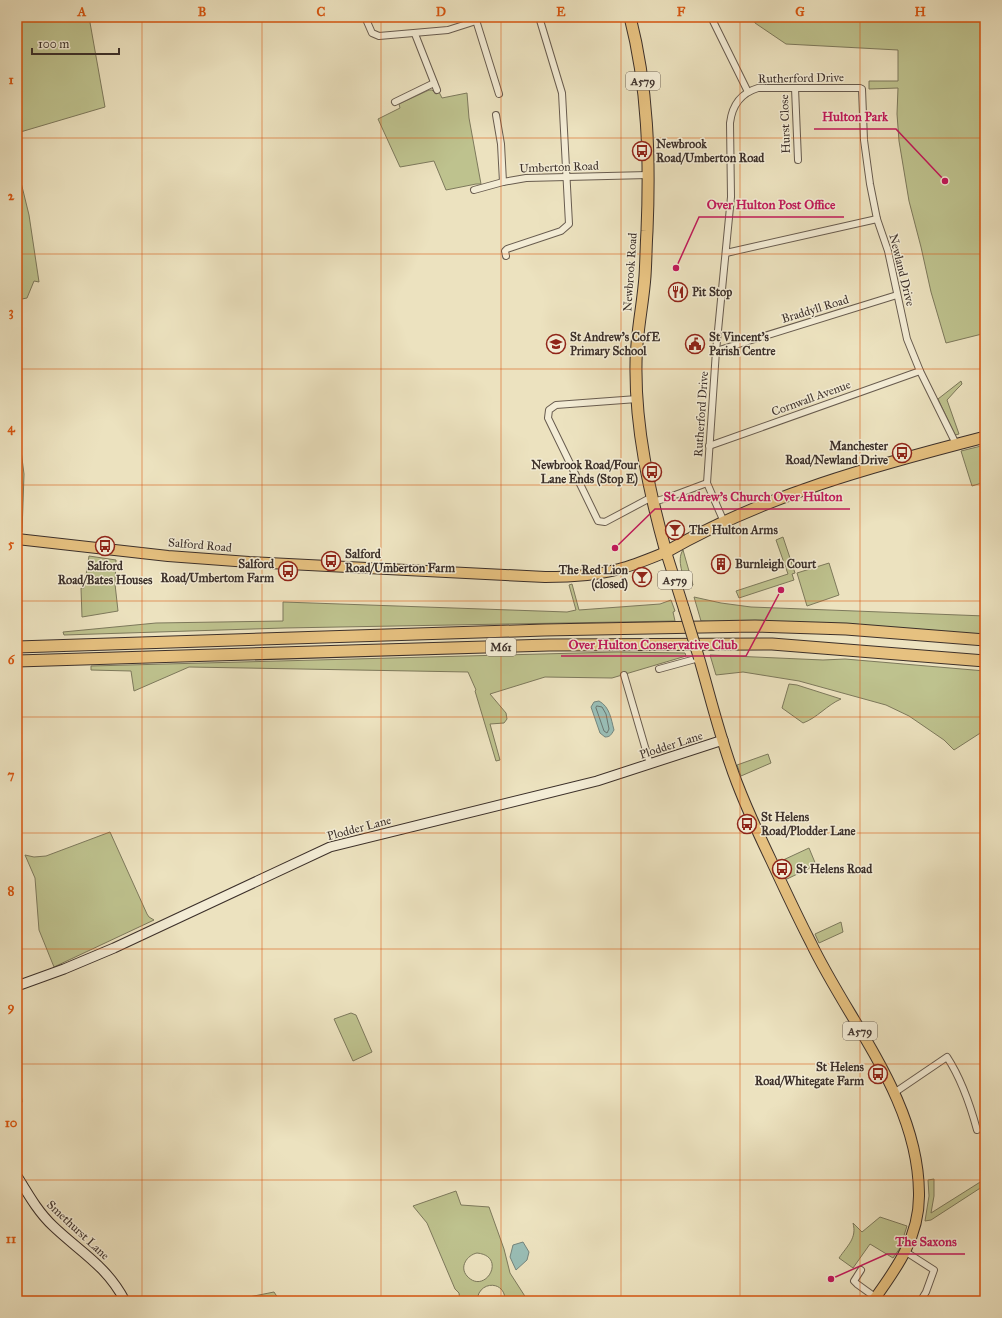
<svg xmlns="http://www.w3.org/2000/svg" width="1002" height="1318" font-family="'IM FELL Great Primer',serif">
	<rect width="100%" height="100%" fill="#ece2bf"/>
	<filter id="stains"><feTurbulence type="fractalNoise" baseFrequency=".005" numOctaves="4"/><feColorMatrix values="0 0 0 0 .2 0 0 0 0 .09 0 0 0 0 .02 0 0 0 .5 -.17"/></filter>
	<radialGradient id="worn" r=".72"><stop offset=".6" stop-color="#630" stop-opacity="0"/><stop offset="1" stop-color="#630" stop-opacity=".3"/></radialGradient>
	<!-- green -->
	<g fill="#bec28e" stroke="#7d795c" fill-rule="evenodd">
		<polygon points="17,17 89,17 105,107 17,133"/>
		<polygon points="753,17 985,17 985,376 982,334 946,343 931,292 921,247 909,201 899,141 897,114 898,88 869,89 869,81 898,81 898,50 786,44 755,23"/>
		<polygon points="429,90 432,90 435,93 439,92 442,98 467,93 469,118 481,184 476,184 446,190 434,161 400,167 378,119 400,108 399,104"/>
		<polygon points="17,166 29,215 39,282 34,281 27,298 17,300"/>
		<polygon points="961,381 962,384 957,389 947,400 959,434 955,435 938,399"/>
		<polygon points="17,419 24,474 22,532 17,532"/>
		<polygon points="985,445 985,482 972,486 961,451"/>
		<polygon points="783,537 795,573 792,574 794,580 739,598 736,591 788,574 776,540"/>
		<path d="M683 550 693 585 687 588C684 577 676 560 683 550Z"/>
		<polygon points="89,556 116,560 115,584 118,611 82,617 81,588 84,588"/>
		<polygon points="829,563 839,595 807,606 797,573"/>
		<polygon points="572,584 579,610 660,604 671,600 675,611 673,612 675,621 284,628 64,635 63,632 156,623 283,621 283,602 567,612 576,610 569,585"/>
		<polygon points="694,597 721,603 751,607 985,616 985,635 701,621"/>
		<polygon points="617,652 685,653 686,656 612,678 545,677 490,694 506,713 507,719 504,723 490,724 500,760 496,761 475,691 476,690 468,672 189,667 134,691 131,671 91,670 91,666"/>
		<polygon points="710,655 823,660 845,659 985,671 985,730 954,750 944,740 909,716 886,705 799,681 743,672 716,675"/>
		<path d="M789 684 797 685 841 699C827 705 817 718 803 723L782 708Z"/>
		<polygon points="768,754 771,763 741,776 737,765"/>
		<polygon points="110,832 147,914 149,917 154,920 54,967 39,930 35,878 25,855 34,857 46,856"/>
		<polygon points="809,848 816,865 787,879 781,861"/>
		<polygon points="841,922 843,932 819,943 815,934"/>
		<polygon points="351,1013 356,1015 372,1052 353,1061 334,1019"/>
		<polygon points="17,1078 20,1083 22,1102 17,1108"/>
		<polygon points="934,1179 934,1196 931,1213 985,1179 985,1185 931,1220 925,1221 929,1196 928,1180"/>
		<path d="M456 1191 461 1205 489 1207 504 1249 510 1273 528 1301H505C506 1280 478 1280 477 1301H460L459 1293 455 1289 427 1223 413 1206ZM477 1253C508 1256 485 1296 467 1276 459 1267 467 1255 477 1253Z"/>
		<path d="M880 1217 907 1226 900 1248 893 1258 870 1244 853 1268 839 1258C848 1245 857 1238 853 1223L862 1232Z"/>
		<polygon points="274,1292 280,1301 229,1301"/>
	</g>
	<!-- water -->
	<g fill="#99bdb5" stroke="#74857d">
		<path d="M599 701C610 707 611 719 614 730 611 735 610 737 605 737L600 733 591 707 594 702Z"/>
		<polygon points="523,1242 529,1252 527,1260 516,1270 510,1257 513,1245"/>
	</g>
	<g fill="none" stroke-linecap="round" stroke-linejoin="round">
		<!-- shore -->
		<polygon stroke="#6a7670" stroke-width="1" points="597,706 602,707 606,714 609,729 607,733 604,731 596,708"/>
		<!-- street casing -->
		<g stroke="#685c4f" stroke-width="8">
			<g id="street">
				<polyline points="365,17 372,33 379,36 448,30 476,21"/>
				<polyline points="475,17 499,94"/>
				<polyline points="711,17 748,92"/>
				<polyline points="415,34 437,90"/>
				<polyline points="795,88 798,160"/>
				<polyline points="395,102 434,83"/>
				<polyline points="496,115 501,144 503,182"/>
				<polyline points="474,190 503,182 526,178 648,175"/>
				<polyline points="726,253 877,219"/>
				<polyline points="506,256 505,251 507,249 561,231 569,224 562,93 539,17"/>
				<polyline points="716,351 897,295"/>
				<polyline points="637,399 556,405 549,410 548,418 598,521 605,522 652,497"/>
				<polyline points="709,446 920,371"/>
				<polyline points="653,502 667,498 707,483"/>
				<path d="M724 522 707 483 716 351 731 197 730 123C732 106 741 93 758 88H860L862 89 864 140 870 184 877 219 888 251 907 339 920 371 956 444"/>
				<polyline points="659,669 699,658"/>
				<polyline points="624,675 650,764"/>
				<path d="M894 1093 947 1057C962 1080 970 1104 977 1130"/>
				<polyline points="906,1252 934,1270 926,1292 921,1300"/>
				<polyline points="861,1270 854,1281 857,1284 875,1297"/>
			</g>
		</g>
		<!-- secondary casing -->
		<g stroke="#3c302a" stroke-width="11">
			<g id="secondary">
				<polyline points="17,986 64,969 114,948 330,847 597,781 723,740"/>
				<path d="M17 1176C28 1194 38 1212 53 1226 80 1252 106 1265 125 1301"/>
			</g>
		</g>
		<!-- primary casing -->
		<g stroke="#3c302a" stroke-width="12">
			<g id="primary">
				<path d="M17 539 168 556 249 562 545 577C570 577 595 576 619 569 635 565 651 558 666 552L684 609"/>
				<path d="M699 658C711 699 721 742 737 783 747 809 759 835 771 860 784 888 797 916 811 943 850 1024 918 1099 919 1193 920 1236 897 1268 873 1301"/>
			</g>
		</g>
		<!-- highway casing -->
		<g stroke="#3c302a" stroke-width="13">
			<g id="highway">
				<path d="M630 17C648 87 650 159 647 231 646 246 646 261 645 276 643 305 636 334 636 364 635 427 649 491 666 552 764 495 876 465 985 437"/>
				<polyline points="17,647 544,630 755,626 846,629 985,640"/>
				<polyline points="17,661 549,645 772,644 985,661"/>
			</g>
		</g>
		<!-- street -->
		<use href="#street" stroke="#f3ecd5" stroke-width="6"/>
		<!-- secondary -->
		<use href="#secondary" stroke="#f3ecd5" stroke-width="9"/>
		<!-- primary -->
		<use href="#primary" stroke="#e6c180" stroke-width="10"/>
		<!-- highway -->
		<use href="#highway" stroke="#e6c180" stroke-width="11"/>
		<!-- primary-bridge casing -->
		<g stroke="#3c302a" stroke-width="12" stroke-linecap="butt">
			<polyline id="primary-bridge" points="684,609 699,658"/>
		</g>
		<!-- primary-bridge -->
		<use href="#primary-bridge" stroke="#e6c180" stroke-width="10"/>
	</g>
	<!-- grid -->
	<path fill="none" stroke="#d7550f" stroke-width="1" stroke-opacity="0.55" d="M142 17V1301M262 17V1301M381 17V1301M501 17V1301M621 17V1301M740 17V1301M860 17V1301M17 138H985M17 254H985M17 369H985M17 485H985M17 601H985M17 717H985M17 833H985M17 949H985M17 1064H985M17 1180H985"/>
	<!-- icons -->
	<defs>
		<g id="bus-ring" transform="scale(1)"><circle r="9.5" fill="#f3ecd5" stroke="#8f2418" stroke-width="1.5"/><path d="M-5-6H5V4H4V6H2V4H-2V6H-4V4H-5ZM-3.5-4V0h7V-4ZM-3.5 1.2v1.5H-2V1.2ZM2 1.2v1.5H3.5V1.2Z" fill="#8f2418"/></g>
		<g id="restaurant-ring" transform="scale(1)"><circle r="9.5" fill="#f3ecd5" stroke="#8f2418" stroke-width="1.5"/><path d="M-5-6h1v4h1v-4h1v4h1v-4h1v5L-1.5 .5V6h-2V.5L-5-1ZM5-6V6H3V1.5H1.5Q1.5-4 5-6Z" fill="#8f2418"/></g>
		<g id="school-ring" transform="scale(1)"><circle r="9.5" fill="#f3ecd5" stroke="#8f2418" stroke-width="1.5"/><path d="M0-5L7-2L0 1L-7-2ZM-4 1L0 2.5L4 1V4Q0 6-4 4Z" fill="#8f2418"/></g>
		<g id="civic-ring" transform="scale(1)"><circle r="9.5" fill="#f3ecd5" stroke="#8f2418" stroke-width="1.5"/><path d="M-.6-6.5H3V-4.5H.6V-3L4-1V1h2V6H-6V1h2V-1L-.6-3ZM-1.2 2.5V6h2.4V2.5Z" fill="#8f2418"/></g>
		<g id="bar-ring" transform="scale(1)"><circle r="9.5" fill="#f3ecd5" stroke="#8f2418" stroke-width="1.5"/><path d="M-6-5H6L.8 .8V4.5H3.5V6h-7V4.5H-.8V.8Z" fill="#8f2418"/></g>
		<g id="building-ring" transform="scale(1)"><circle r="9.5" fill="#f3ecd5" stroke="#8f2418" stroke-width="1.5"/><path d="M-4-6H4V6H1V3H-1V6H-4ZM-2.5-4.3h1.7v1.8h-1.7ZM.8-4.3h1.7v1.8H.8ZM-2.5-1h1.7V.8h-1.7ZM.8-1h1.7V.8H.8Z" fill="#8f2418"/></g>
	</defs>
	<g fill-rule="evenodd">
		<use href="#bus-ring" x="642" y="151"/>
		<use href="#restaurant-ring" x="678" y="292"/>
		<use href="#school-ring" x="556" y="344"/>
		<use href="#civic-ring" x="695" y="344"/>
		<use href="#bus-ring" x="902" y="453"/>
		<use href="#bus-ring" x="652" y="472"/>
		<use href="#bar-ring" x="675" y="530"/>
		<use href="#bus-ring" x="105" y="546"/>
		<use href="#bus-ring" x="331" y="561"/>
		<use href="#building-ring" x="721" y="564"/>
		<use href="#bus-ring" x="288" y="571"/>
		<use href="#bar-ring" x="642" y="577"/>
		<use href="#bus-ring" x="747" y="824"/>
		<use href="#bus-ring" x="782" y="869"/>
		<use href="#bus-ring" x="878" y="1074"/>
	</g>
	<g text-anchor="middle" stroke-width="3" stroke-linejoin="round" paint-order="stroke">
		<!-- shield labels -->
		<g fill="#f3ecd5" stroke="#73685d" stroke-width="1">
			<rect x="626" y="72" width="34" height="18" rx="3"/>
			<rect x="658" y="571" width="34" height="18" rx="3"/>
			<rect x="486" y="638" width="30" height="18" rx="3"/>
			<rect x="843" y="1022" width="34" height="18" rx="3"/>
		</g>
		<g font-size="11" font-weight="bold" fill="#3c302a">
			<text x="643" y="85">A579</text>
			<text x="675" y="584">A579</text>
			<text x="501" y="651">M61</text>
			<text x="860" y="1035">A579</text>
		</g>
		<!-- street labels -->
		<g font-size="12" fill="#3c302a" stroke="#f3ecd5">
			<text transform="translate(801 78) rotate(-1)" y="4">Rutherford Drive</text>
			<text transform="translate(785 124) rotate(-92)" y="4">Hurst Close</text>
			<text transform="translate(559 167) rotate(-2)" y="4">Umberton Road</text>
			<text transform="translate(902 270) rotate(76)" y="4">Newland Drive</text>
			<text transform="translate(630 272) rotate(-86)" y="4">Newbrook Road</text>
			<text transform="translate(815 309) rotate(-17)" y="4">Braddyll Road</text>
			<text transform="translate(811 398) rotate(-20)" y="4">Cornwall Avenue</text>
			<text transform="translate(701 414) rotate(-86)" y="4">Rutherford Drive</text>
			<text transform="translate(200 545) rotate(5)" y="4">Salford Road</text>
			<text transform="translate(671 745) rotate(-18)" y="4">Plodder Lane</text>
			<text transform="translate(359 828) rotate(-15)" y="4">Plodder Lane</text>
			<text transform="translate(78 1230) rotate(43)" y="4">Smethurst Lane</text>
		</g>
		<!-- poi labels -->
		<g font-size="12" font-weight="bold" fill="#3c302a" stroke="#f3ecd5" text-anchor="start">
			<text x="656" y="148">Newbrook<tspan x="656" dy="14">Road/Umberton Road</tspan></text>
			<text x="692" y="296">Pit Stop</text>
			<text x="570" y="341">St Andrew's CofE<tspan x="570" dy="14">Primary School</tspan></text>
			<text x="709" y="341">St Vincent's<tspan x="709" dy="14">Parish Centre</tspan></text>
			<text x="888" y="450" text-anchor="end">Manchester<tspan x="888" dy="14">Road/Newland Drive</tspan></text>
			<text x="638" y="469" text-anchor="end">Newbrook Road/Four<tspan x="638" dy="14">Lane Ends (Stop E)</tspan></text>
			<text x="689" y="534">The Hulton Arms</text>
			<text x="345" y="558">Salford<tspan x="345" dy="14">Road/Umberton Farm</tspan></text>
			<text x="274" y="568" text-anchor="end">Salford<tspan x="274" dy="14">Road/Umbertom Farm</tspan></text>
			<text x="735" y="568">Burnleigh Court</text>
			<text x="105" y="570" text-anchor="middle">Salford<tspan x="105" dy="14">Road/Bates Houses</tspan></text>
			<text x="628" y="574" text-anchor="end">The Red Lion<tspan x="628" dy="14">(closed)</tspan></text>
			<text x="761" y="821">St Helens<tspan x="761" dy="14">Road/Plodder Lane</tspan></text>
			<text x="796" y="873">St Helens Road</text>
			<text x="864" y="1071" text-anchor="end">St Helens<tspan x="864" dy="14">Road/Whitegate Farm</tspan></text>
		</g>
	</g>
	<!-- callouts -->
	<path fill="none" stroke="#c2185b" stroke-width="1.5" d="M945 181L896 129H814M676 268L699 217H844M615 548L655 509H850M781 590L746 656H561M831 1279L887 1254H965"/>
	<g fill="#c2185b" stroke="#f3ecd5" stroke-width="1.5">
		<circle cx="945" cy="181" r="4"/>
		<circle cx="676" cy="268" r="4"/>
		<circle cx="615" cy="548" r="4"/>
		<circle cx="781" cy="590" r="4"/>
		<circle cx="831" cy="1279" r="4"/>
	</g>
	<g font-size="13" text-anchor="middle" font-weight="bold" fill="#c2185b" stroke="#f3ecd5" stroke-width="3" stroke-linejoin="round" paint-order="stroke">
		<text x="855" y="121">Hulton Park</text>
		<text x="771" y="209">Over Hulton Post Office</text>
		<text x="753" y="501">St Andrew's Church Over Hulton</text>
		<text x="653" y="649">Over Hulton Conservative Club</text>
		<text x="926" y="1246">The Saxons</text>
	</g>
	<!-- margin -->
	<rect width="1002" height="1318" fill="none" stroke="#ece2bf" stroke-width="44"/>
	<!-- scale -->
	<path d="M32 48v6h87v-6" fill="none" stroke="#3c302a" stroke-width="2"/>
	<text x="38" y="48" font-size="12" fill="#3c302a" stroke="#f3ecd5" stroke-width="3" paint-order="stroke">100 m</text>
	<rect x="22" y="22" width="958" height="1274" fill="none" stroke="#d7550f" stroke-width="1.5"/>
	<g font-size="13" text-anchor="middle" font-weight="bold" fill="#d7550f">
		<text x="82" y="16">A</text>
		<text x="202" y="16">B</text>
		<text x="321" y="16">C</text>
		<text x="441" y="16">D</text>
		<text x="561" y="16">E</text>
		<text x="681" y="16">F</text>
		<text x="800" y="16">G</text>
		<text x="920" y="16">H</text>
		<text x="11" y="84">1</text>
		<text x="11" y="200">2</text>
		<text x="11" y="316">3</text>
		<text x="11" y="432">4</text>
		<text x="11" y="548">5</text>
		<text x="11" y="664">6</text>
		<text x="11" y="779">7</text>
		<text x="11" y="895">8</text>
		<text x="11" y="1011">9</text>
		<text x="11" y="1127">10</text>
		<text x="11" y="1243">11</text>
	</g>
	<rect width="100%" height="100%" filter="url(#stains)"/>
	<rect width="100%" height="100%" fill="url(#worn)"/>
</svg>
